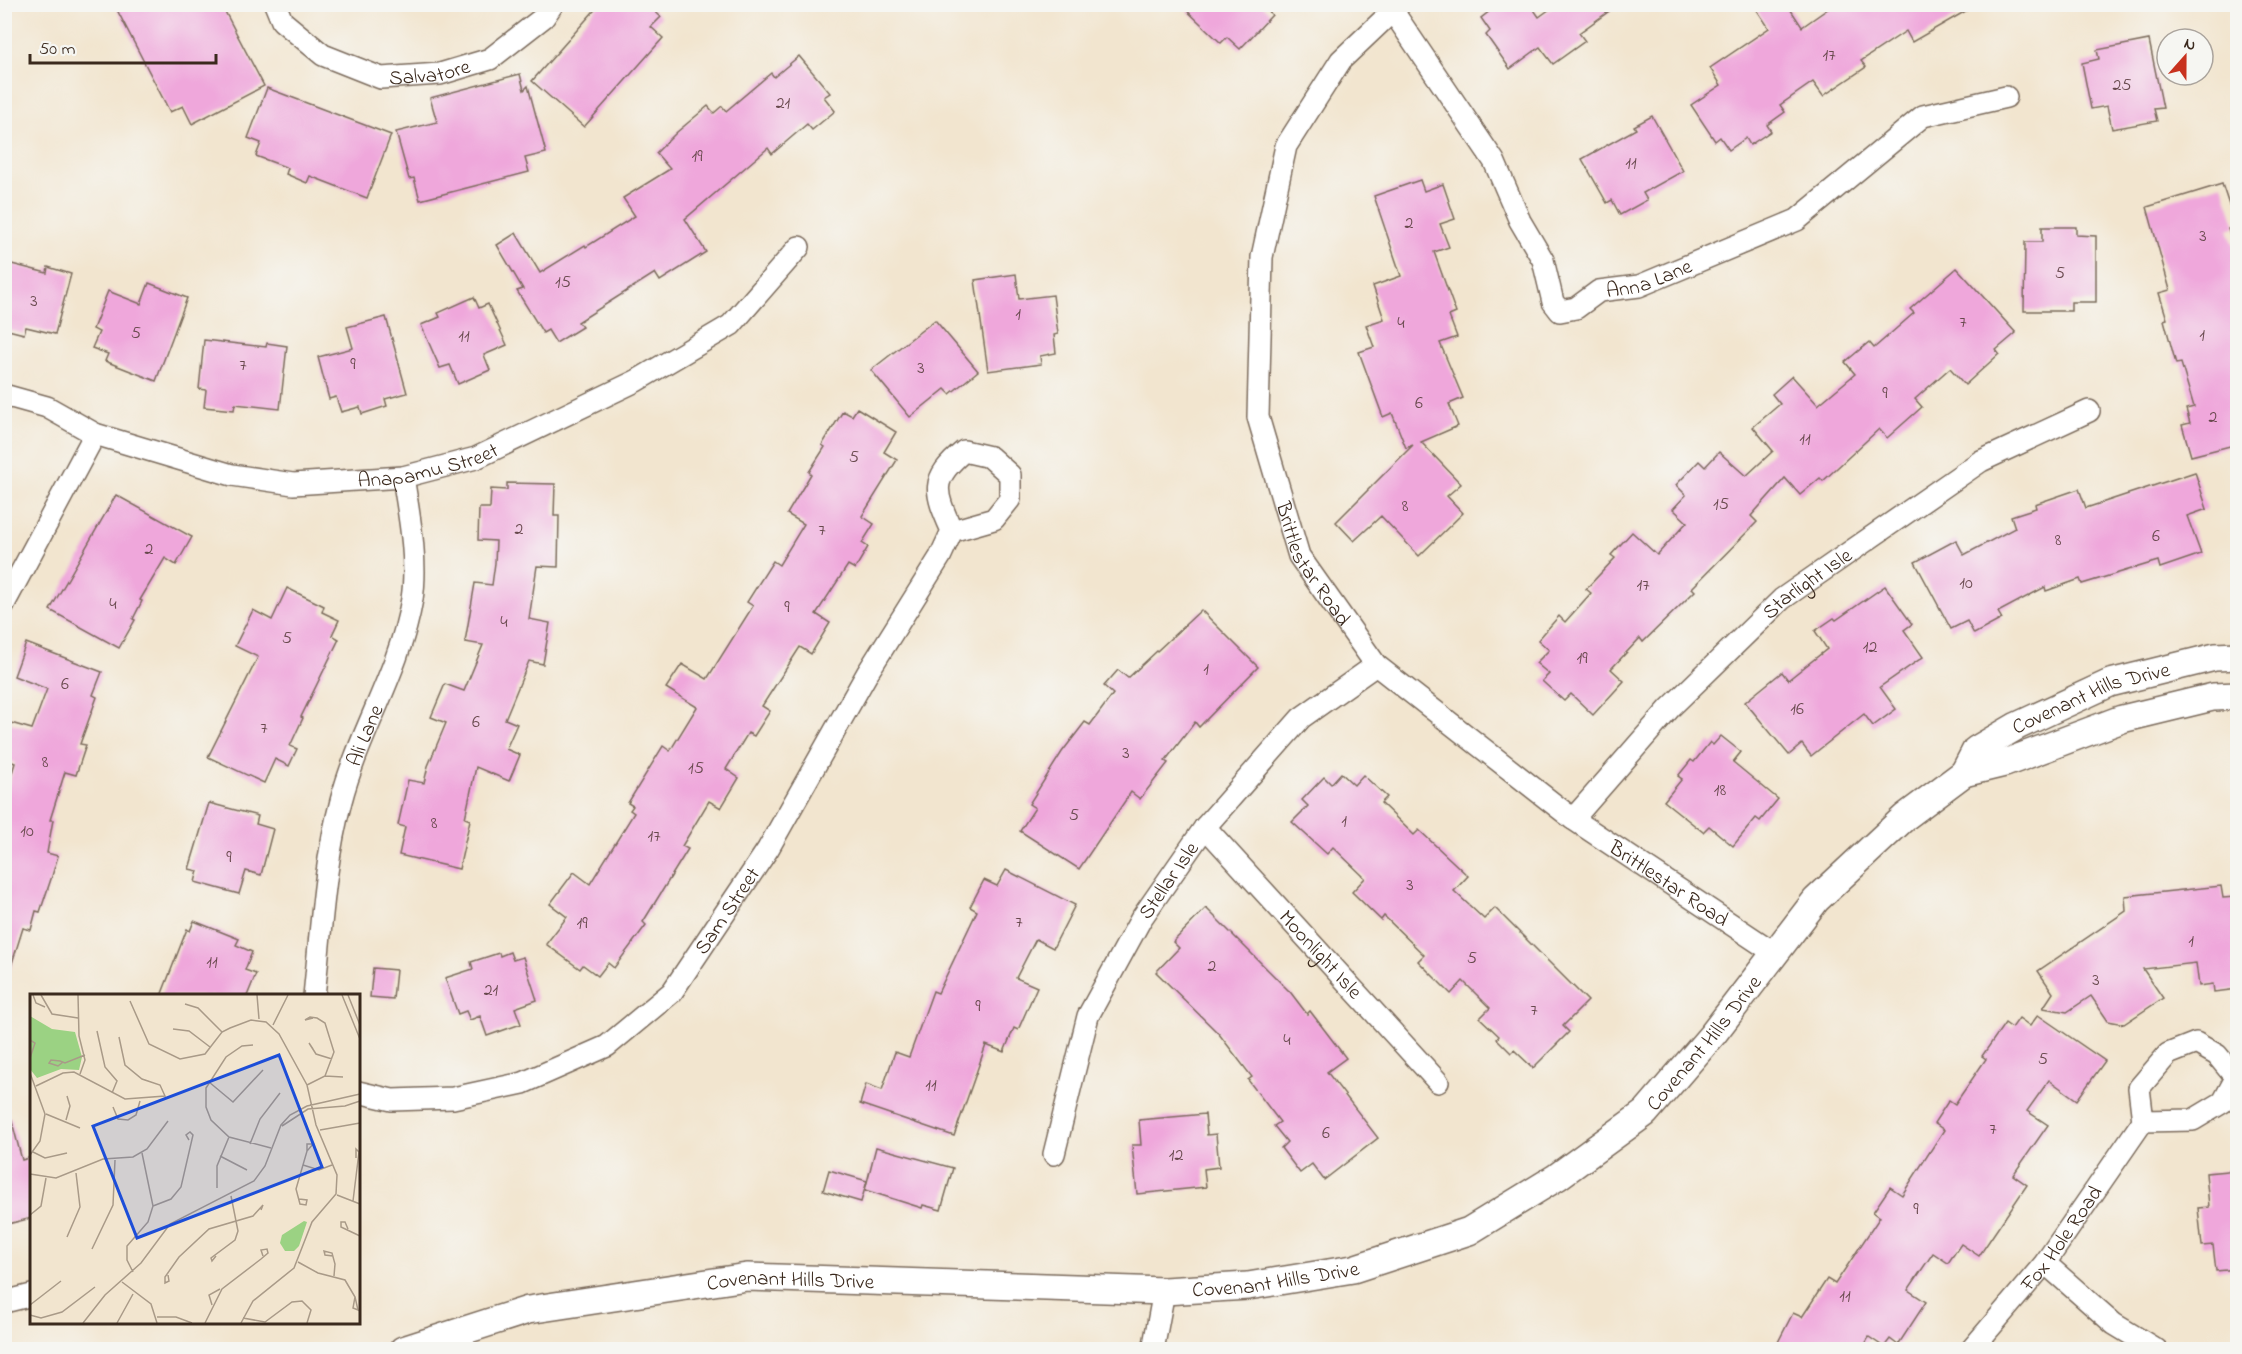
<svg xmlns="http://www.w3.org/2000/svg" width="2242" height="1354" font-family="'Indie Flower',sans-serif">
	<rect width="100%" height="100%" fill="#f6f6f2"/>
	<filter id="ink" filterUnits="userSpaceOnUse"><feTurbulence type="fractalNoise" baseFrequency=".0167" numOctaves="2"/><feDisplacementMap in="SourceGraphic" scale="12" xChannelSelector="R" yChannelSelector="G"/><feConvolveMatrix kernelMatrix="1 2 1 2 8 2 1 2 1" color-interpolation-filters="sRGB"/></filter>
	<filter id="wash" filterUnits="userSpaceOnUse"><feTurbulence type="fractalNoise" baseFrequency=".008" numOctaves="4" result="noise"/><feDisplacementMap in="SourceGraphic" scale="24" xChannelSelector="R" yChannelSelector="G"/><feGaussianBlur stdDeviation="1.35" result="paint"/><feColorMatrix in="noise" values="0 0 0 0 0 0 0 0 0 0 0 0 0 0 0 0 0 1.4 0 .05"/><feComposite in="paint" operator="in"/></filter>
	<g filter="url(#wash)">
		<rect width="100%" height="100%" fill="#f2e5cf"/>
		<g id="blocks">
			<!-- building -->
			<g fill="#efa7db">
				<polygon points="114,4 195,4 199,12 214,4 221,4 264,86 192,124 183,106 170,112"/>
				<polygon points="600,4 647,4 661,17 651,27 663,38 584,127 532,81"/>
				<polygon points="1180,4 1261,4 1272,15 1240,49 1227,37 1221,43"/>
				<polygon points="1499,4 1530,4 1539,17 1557,4 1619,4 1579,33 1585,41 1553,64 1540,47 1510,69 1486,35 1490,31 1481,18"/>
				<polygon points="1753,4 1787,4 1802,27 1835,4 1978,4 1912,42 1906,31 1861,61 1866,67 1823,96 1813,82 1780,105 1785,112 1767,125 1771,131 1750,145 1746,138 1729,150 1720,137 1715,141 1691,105 1721,85 1710,68 1769,28"/>
				<polygon points="2149,40 2163,108 2154,109 2157,121 2112,129 2107,106 2091,109 2082,63 2099,59 2097,50"/>
				<polygon points="799,56 830,93 824,97 835,111 812,130 807,124 772,154 768,148 685,219 706,252 660,281 655,273 578,322 582,327 556,343 548,330 543,333 517,291 523,289 497,245 516,233 540,273 585,245 586,247 635,216 623,198 670,169 656,153 677,132 708,106 714,113 722,106 726,111 771,73 774,77"/>
				<polygon points="520,74 524,90 528,86 546,153 525,158 529,172 420,200 414,178 409,179 396,132 437,122 430,98"/>
				<polygon points="267,88 391,135 367,198 310,176 307,183 286,174 288,168 256,156 261,143 248,138"/>
				<polygon points="1652,116 1683,171 1643,193 1647,200 1620,215 1612,200 1607,203 1582,159 1636,129 1634,126"/>
				<polygon points="1420,180 1424,191 1443,184 1455,219 1440,224 1449,247 1434,252 1456,313 1449,316 1457,337 1440,343 1463,398 1449,404 1458,426 1421,442 1461,484 1447,496 1463,513 1419,556 1381,516 1354,541 1336,522 1413,445 1406,448 1392,413 1383,417 1359,352 1374,347 1366,325 1384,319 1373,286 1401,276 1374,196"/>
				<polygon points="2222,184 2236,226 2228,229 2238,258 2238,444 2191,456 2182,425 2190,423 2186,409 2194,407 2181,363 2176,364 2164,320 2167,319 2159,293 2170,290 2147,207"/>
				<polygon points="2042,227 2076,227 2076,235 2096,236 2096,302 2071,302 2071,311 2024,311 2025,242 2042,242"/>
				<polygon points="4,262 47,273 48,267 71,274 55,334 26,327 24,334 4,329"/>
				<polygon points="1957,268 2016,333 1996,350 1999,354 1965,385 1950,368 1915,399 1922,407 1887,438 1879,429 1823,481 1820,478 1800,495 1785,478 1751,516 1757,522 1692,588 1695,591 1643,642 1640,638 1611,669 1624,681 1593,715 1571,694 1564,701 1542,681 1549,674 1536,663 1549,650 1538,640 1559,616 1565,622 1591,593 1586,589 1615,558 1611,555 1632,532 1657,555 1687,522 1673,509 1686,495 1676,485 1699,461 1705,467 1719,452 1746,476 1773,451 1753,427 1780,404 1772,394 1792,376 1818,405 1855,374 1845,362 1869,342 1874,348 1914,313 1910,309"/>
				<polygon points="1016,274 1019,299 1053,295 1058,334 1054,335 1056,353 1040,356 1041,364 988,371 975,280"/>
				<polygon points="149,283 187,298 156,381 105,361 108,354 92,348 99,332 93,329 108,291 141,304"/>
				<polygon points="474,297 479,308 488,304 507,345 484,355 490,370 458,384 450,365 440,368 421,325 440,317 438,313"/>
				<polygon points="386,317 407,393 385,399 387,406 362,414 360,407 341,412 336,397 329,399 318,357 353,348 347,327"/>
				<polygon points="935,320 978,371 950,394 945,389 910,417 871,370"/>
				<polygon points="204,340 266,347 267,343 287,346 280,409 235,404 234,410 204,407 206,390 199,389"/>
				<polygon points="857,408 896,432 884,452 897,460 862,516 874,524 862,543 868,547 855,569 848,565 816,614 830,623 811,654 800,647 762,706 770,711 754,736 748,733 726,769 739,778 721,808 709,801 682,846 688,849 643,922 646,925 614,968 608,963 598,976 583,965 580,969 546,944 567,917 550,904 574,872 590,884 634,813 630,810 633,806 628,803 663,746 670,751 697,707 666,688 682,664 707,679 753,606 747,602 773,561 779,565 804,524 787,514 811,474 809,472 825,447 822,445 843,411 852,416"/>
				<polygon points="2195,472 2207,509 2187,516 2201,554 2160,568 2158,561 2082,584 2080,579 2046,591 2045,587 1998,612 2002,619 1974,634 1967,621 1951,629 1915,562 1956,540 1964,555 2015,528 2011,516 2036,508 2035,504 2079,489 2086,508"/>
				<polygon points="507,483 555,484 554,516 559,516 558,567 537,566 529,619 550,623 543,664 529,661 505,719 517,724 506,749 520,755 509,781 476,767 465,818 470,820 459,869 399,855 405,827 398,825 408,780 424,783 428,766 446,723 431,717 445,684 464,691 483,645 465,642 475,583 492,585 495,563 496,541 478,540 479,508 490,508 491,489 507,490"/>
				<polygon points="116,495 192,537 176,565 165,558 140,600 142,601 133,619 135,620 119,648 50,610"/>
				<polygon points="1885,586 1912,624 1904,630 1923,657 1880,687 1896,709 1873,726 1864,714 1811,756 1802,744 1789,755 1745,702 1782,672 1788,680 1827,649 1815,631 1834,618 1836,620"/>
				<polygon points="287,588 324,606 322,612 339,620 332,635 339,639 301,717 303,718 290,746 297,749 289,766 275,759 264,783 208,757 258,657 235,646 253,610 272,620"/>
				<polygon points="1201,610 1258,667 1199,727 1195,722 1165,761 1168,763 1140,799 1131,792 1079,869 1020,831 1035,808 1029,804 1062,752 1085,722 1090,725 1113,694 1104,686 1118,670 1128,678"/>
				<polygon points="26,643 102,672 93,695 97,697 80,744 86,745 76,775 65,772 50,820 53,820 47,853 58,856 52,876 40,912 36,911 31,930 23,928 9,973 4,972 4,799 15,763 4,759 4,721 32,729 47,689 14,676"/>
				<polygon points="1721,736 1741,752 1733,762 1778,799 1760,821 1756,818 1733,846 1709,826 1703,832 1664,801 1682,779 1678,776 1691,760 1694,762 1710,742 1713,745"/>
				<polygon points="1341,773 1354,785 1363,775 1387,797 1381,803 1414,835 1419,830 1468,876 1454,891 1484,919 1495,908 1588,1001 1563,1026 1569,1032 1533,1068 1514,1050 1511,1053 1497,1039 1499,1036 1480,1018 1490,1008 1463,981 1451,994 1418,961 1424,955 1384,916 1381,920 1352,892 1365,878 1333,847 1327,854 1292,822 1308,806 1302,800 1324,777 1331,784"/>
				<polygon points="209,803 258,816 256,824 273,829 261,875 246,871 239,894 195,882 198,871 189,869"/>
				<polygon points="1006,870 1075,905 1053,948 1036,939 1016,978 1037,987 1018,1030 1014,1028 1004,1052 986,1045 954,1136 860,1104 866,1084 882,1090 895,1052 909,1057 933,991 938,993 977,911 970,907 984,880 997,886"/>
				<polygon points="2221,886 2223,898 2235,897 2238,989 2214,992 2213,984 2199,986 2196,963 2143,969 2163,998 2124,1024 2108,1021 2091,996 2067,1012 2043,1008 2053,993 2038,971 2126,911 2125,896"/>
				<polygon points="1206,908 1291,993 1307,1014 1310,1011 1346,1058 1327,1072 1378,1138 1324,1180 1312,1164 1300,1173 1281,1148 1287,1142 1274,1126 1280,1122 1248,1080 1252,1077 1219,1034 1156,972 1179,948 1173,942"/>
				<polygon points="194,921 239,939 236,945 252,952 245,970 256,974 247,996 161,996 187,929 190,931"/>
				<polygon points="510,952 513,960 523,957 537,1000 515,1008 521,1024 487,1036 480,1016 470,1020 466,1011 458,1014 445,978 473,969 471,962 499,953 500,956"/>
				<polygon points="373,968 396,970 393,999 370,997"/>
				<polygon points="2038,1015 2105,1061 2077,1100 2049,1080 2027,1111 2048,1125 2013,1175 2027,1185 1979,1256 1961,1244 1948,1263 1933,1253 1908,1290 1926,1302 1898,1345 1890,1339 1884,1347 1869,1337 1862,1350 1774,1350 1793,1313 1802,1317 1827,1279 1835,1284 1880,1217 1873,1212 1890,1187 1902,1195 1944,1130 1934,1123 1949,1100 1955,1104 1986,1059 1982,1056 2005,1023 2012,1028 2019,1018 2030,1026"/>
				<polygon points="1205,1114 1207,1135 1216,1134 1219,1167 1204,1169 1206,1187 1137,1194 1132,1145 1141,1145 1139,1120"/>
				<polygon points="11,1118 22,1160 32,1157 32,1218 4,1225 4,1119"/>
				<polygon points="876,1147 953,1168 941,1210 923,1205 922,1208 865,1190"/>
				<polygon points="829,1170 867,1181 861,1202 823,1191"/>
				<polygon points="2238,1170 2238,1269 2216,1271 2213,1245 2202,1246 2198,1208 2209,1207 2206,1173"/>
			</g>
		</g>
	</g>
	<g filter="url(#ink)">
		<use href="#blocks" fill-opacity="0" stroke="#7b6b5c" stroke-width="1.5"/>
		<g fill="none" stroke-linecap="round" stroke-linejoin="round">
			<!-- minor casing -->
			<g stroke="#7b6b5c" stroke-width="24">
				<g id="minor">
					<path id="s1" d="M275 4 282 21 323 55 381 78 440 74 490 59 544 17 553 4"/>
					<path id="s2" d="M1400 4 1341 60 1286 146 1262 257 1258 417 1299 556 1376 665 1573 819 1776 954"/>
					<path id="s3" d="M1392 10 1494 161 1520 221 1543 260 1553 302 1560 311 1576 308 1599 291 1639 286 1797 220 1923 116 2006 97"/>
					<path id="s4" d="M4 395 47 407 95 434 232 475 293 484 403 477 476 458 636 381 731 325 799 247"/>
					<polyline points="4,604 95,434"/>
					<path id="s5" d="M1573 819 1670 708 1782 599 1981 461 2089 411"/>
					<path id="s6" d="M1205 827 1438 1082"/>
					<path id="s7" d="M314 996C321 931 324 864 341 801 359 732 400 671 412 599 418 561 409 514 403 477"/>
					<path id="s8" d="M358 1092 392 1100 453 1098 523 1083 607 1046 672 992 768 849 868 672 940 557 952 531C935 492 929 480 964 451L990 457 1010 475V499L994 519 952 531"/>
					<path id="s9" d="M1054 1154 1088 1016 1141 919 1205 827 1301 718 1376 665"/>
					<polyline points="2045,1263 2114,1324 2157,1350"/>
					<polyline points="4,1302 32,1295"/>
					<polyline points="1153,1350 1164,1291"/>
					<path id="s10" d="M1971 1350 2045 1263 2143 1121 2193 1120 2223 1102 2236 1078 2217 1055 2196 1043 2168 1054 2139 1088 2143 1121"/>
				</g>
			</g>
			<!-- tertiary casing -->
			<g stroke="#7b6b5c" stroke-width="30">
				<g id="tertiary">
					<path id="s11" d="M1964 773 1976 750 2017 726 2110 683 2215 657 2238 656"/>
					<path id="s12" d="M403 1350 528 1310 747 1277 1164 1291 1248 1286 1353 1269 1469 1231 1557 1177 1645 1113 1713 1034 1816 900 1905 817 1964 773 2005 763 2122 719 2213 697 2238 696"/>
				</g>
			</g>
			<!-- minor -->
			<use href="#minor" stroke="#fff" stroke-width="21"/>
			<!-- tertiary -->
			<use href="#tertiary" stroke="#fff" stroke-width="27"/>
		</g>
	</g>
	<g text-anchor="middle" stroke-width="4.5" stroke-linejoin="round" paint-order="stroke">
		<!-- number labels -->
		<g font-size="18" fill="#68494d">
			<text x="1829" y="60">17</text>
			<text x="2122" y="90">25</text>
			<text x="783" y="108">21</text>
			<text x="697" y="161">19</text>
			<text x="1631" y="168">11</text>
			<text x="1409" y="228">2</text>
			<text x="2203" y="241">3</text>
			<text x="2060" y="278">5</text>
			<text x="563" y="287">15</text>
			<text x="34" y="306">3</text>
			<text x="1018" y="319">1</text>
			<text x="1963" y="327">7</text>
			<text x="1401" y="328">4</text>
			<text x="136" y="338">5</text>
			<text x="2202" y="340">1</text>
			<text x="464" y="341">11</text>
			<text x="353" y="369">9</text>
			<text x="243" y="370">7</text>
			<text x="921" y="373">3</text>
			<text x="1885" y="398">9</text>
			<text x="1419" y="408">6</text>
			<text x="2213" y="422">2</text>
			<text x="1805" y="444">11</text>
			<text x="854" y="462">5</text>
			<text x="1721" y="509">15</text>
			<text x="1405" y="511">8</text>
			<text x="519" y="534">2</text>
			<text x="822" y="535">7</text>
			<text x="2156" y="541">6</text>
			<text x="2058" y="545">8</text>
			<text x="149" y="554">2</text>
			<text x="1966" y="588">10</text>
			<text x="1643" y="590">17</text>
			<text x="113" y="609">4</text>
			<text x="787" y="612">9</text>
			<text x="504" y="627">4</text>
			<text x="287" y="643">5</text>
			<text x="1870" y="652">12</text>
			<text x="1582" y="663">19</text>
			<text x="1206" y="674">1</text>
			<text x="65" y="689">6</text>
			<text x="1797" y="714">16</text>
			<text x="476" y="727">6</text>
			<text x="264" y="733">7</text>
			<text x="1126" y="758">3</text>
			<text x="45" y="767">8</text>
			<text x="696" y="773">15</text>
			<text x="1720" y="795">18</text>
			<text x="1074" y="820">5</text>
			<text x="1344" y="826">1</text>
			<text x="434" y="828">8</text>
			<text x="27" y="836">10</text>
			<text x="654" y="841">17</text>
			<text x="229" y="862">9</text>
			<text x="1410" y="890">3</text>
			<text x="1019" y="927">7</text>
			<text x="582" y="928">19</text>
			<text x="2191" y="946">1</text>
			<text x="1472" y="963">5</text>
			<text x="212" y="967">11</text>
			<text x="1212" y="971">2</text>
			<text x="2096" y="985">3</text>
			<text x="491" y="995">21</text>
			<text x="978" y="1011">9</text>
			<text x="1534" y="1015">7</text>
			<text x="1287" y="1045">4</text>
			<text x="2043" y="1064">5</text>
			<text x="931" y="1090">11</text>
			<text x="1993" y="1134">7</text>
			<text x="1326" y="1138">6</text>
			<text x="1176" y="1160">12</text>
			<text x="1916" y="1214">9</text>
			<text x="1845" y="1301">11</text>
		</g>
		<!-- street labels -->
		<g font-size="21" fill="#3b2a1e" stroke="#f6f6f2">
			<text dy="7" stroke="none"><textPath href="#s1" startOffset="183">Salvatore</textPath></text>
			<text dy="7" stroke="none"><textPath href="#s3" startOffset="444">Anna Lane</textPath></text>
			<text dy="7" stroke="none"><textPath href="#s4" startOffset="441">Anapamu Street</textPath></text>
			<text dy="7" stroke="none"><textPath href="#s2" startOffset="615">Brittlestar Road</textPath></text>
			<text dy="7" stroke="none"><textPath href="#s5" startOffset="333">Starlight Isle</textPath></text>
			<text dy="7" stroke="none"><textPath href="#s11" startOffset="153">Covenant Hills Drive</textPath></text>
			<text dy="7" stroke="none"><textPath href="#s7" startOffset="267">Ali Lane</textPath></text>
			<text dy="7" stroke="none"><textPath href="#s9" startOffset="300">Stellar Isle</textPath></text>
			<text dy="7" stroke="none"><textPath href="#s2" startOffset="1101">Brittlestar Road</textPath></text>
			<text dy="7" stroke="none"><textPath href="#s8" startOffset="442">Sam Street</textPath></text>
			<text dy="7" stroke="none"><textPath href="#s6" startOffset="172">Moonlight Isle</textPath></text>
			<text dy="7" stroke="none"><textPath href="#s12" startOffset="1386">Covenant Hills Drive</textPath></text>
			<text dy="7" stroke="none"><textPath href="#s10" startOffset="144">Fox Hole Road</textPath></text>
			<text dy="7" stroke="none"><textPath href="#s12" startOffset="882">Covenant Hills Drive</textPath></text>
			<text dy="7" stroke="none"><textPath href="#s12" startOffset="396">Covenant Hills Drive</textPath></text>
		</g>
	</g>
	<!-- overview -->
	<g transform="translate(30 994)">
		<rect width="330" height="330" fill="#f2e5cf"/>
		<path d="M0 22 22 35 45 38 52 63 49 76 31 75 7 84 0 75ZM274 227 277 228 269 252 264 257H255L250 249 252 241Z" fill="#9bd283"/>
		<path fill="none" stroke="#a99a88" stroke-width="1.5" d="M3 1 6 9 15 13M11 1 22 20 48 24M48 1 49 42 55 66 50 80M227 1 229 25M312 1 330 45M318 1 330 31M100 7 119 50 150 65 175 60 192 38 200 34 221 26 236 28 249 40 277 91 286 131 307 181 306 200 282 228 264 274 223 307 211 329M155 10 168 14 192 38M243 31 258 1M143 35 159 37 180 53M67 37 75 73 87 87 82 99M0 46 5 49 0 64M223 51 212 52 196 63 176 94V113L181 126 199 143 241 154M283 55 279 49 286 60 302 65M33 68 28 72 19 69 21 66 30 67 35 69 55 61M0 79 15 120 10 147 0 161M295 82 313 83M179 88 203 108 233 76M277 91 295 82 304 58 295 29 287 24 280 23 275 26 283 24M6 92 33 79 44 78 95 105 135 102 130 91 112 85 95 71 89 43M83 113 88 125 98 126 106 121 110 107M16 120 50 134M36 126 40 112 37 102M252 132 278 115 315 112 330 107M290 136 330 129M220 150 230 125 250 99M3 158 15 164 37 159M190 162 217 176M273 171 289 176 302 171M0 180 26 184 73 165 103 163 117 155 138 127M187 194V172L199 143M307 201 330 210M269 205 277 206 276 211 270 210 266 195 277 157 283 150H277V157M323 207 329 158 326 155V164M123 212 141 205 151 193 163 141 160 138 156 141 159 146M0 221 11 212 16 184M318 235 315 228H311V233L330 242M37 243 50 213 46 179M62 255 83 211 85 166M186 262 182 267 181 264 205 246 208 237 201 202M303 262 295 261 294 257 302 259 305 270 304 282M268 268 288 279 315 286 325 303 323 314 328 316 325 303M103 278 97 266V252L118 228 123 212 112 159M138 281 139 287 135 289V283L149 263 179 235 223 222 233 211 231 216M92 288 121 310 127 329M0 311 31 287M182 311 179 301 190 295M0 321 11 324 32 318 65 293M127 323H146L162 329M213 324 235 328 262 308 272 307 281 316 277 329M53 329 75 301 111 269 140 230 224 187 235 172 251 131 260 121 277 112 330 100M87 329 103 300M175 329 192 295 231 265 238 259 237 255 231 256 233 262"/>
		<path fill="#1d4ed8" fill-opacity="0.15" stroke="#1d4ed8" stroke-width="3" d="M249 61 292 173 107 244 63 132Z"/>
		<rect width="330" height="330" fill="none" stroke="#3b2a1e" stroke-width="3"/>
	</g>
	<!-- margin -->
	<rect width="2242" height="1354" fill="none" stroke="#f6f6f2" stroke-width="24"/>
	<!-- north arrow -->
	<g transform="translate(2185 57) rotate(21)"><circle r="28" fill="#f6f6f2" stroke="#aba49d" stroke-width="1.5"/>
	<path d="M0-4.5L10 22L0 15L-10 22Z" fill="#c8321e"/>
	<text y="-9" font-size="16" font-weight="bold" text-anchor="middle" fill="#3b2a1e">N</text>
	</g>
	<!-- scale -->
	<path d="M30 54v9h186v-9" fill="none" stroke="#3b2a1e" stroke-width="3"/>
	<text x="39" y="54" font-size="18" fill="#3b2a1e" stroke="#f6f6f2" stroke-width="4.5" paint-order="stroke">50 m</text>
</svg>
